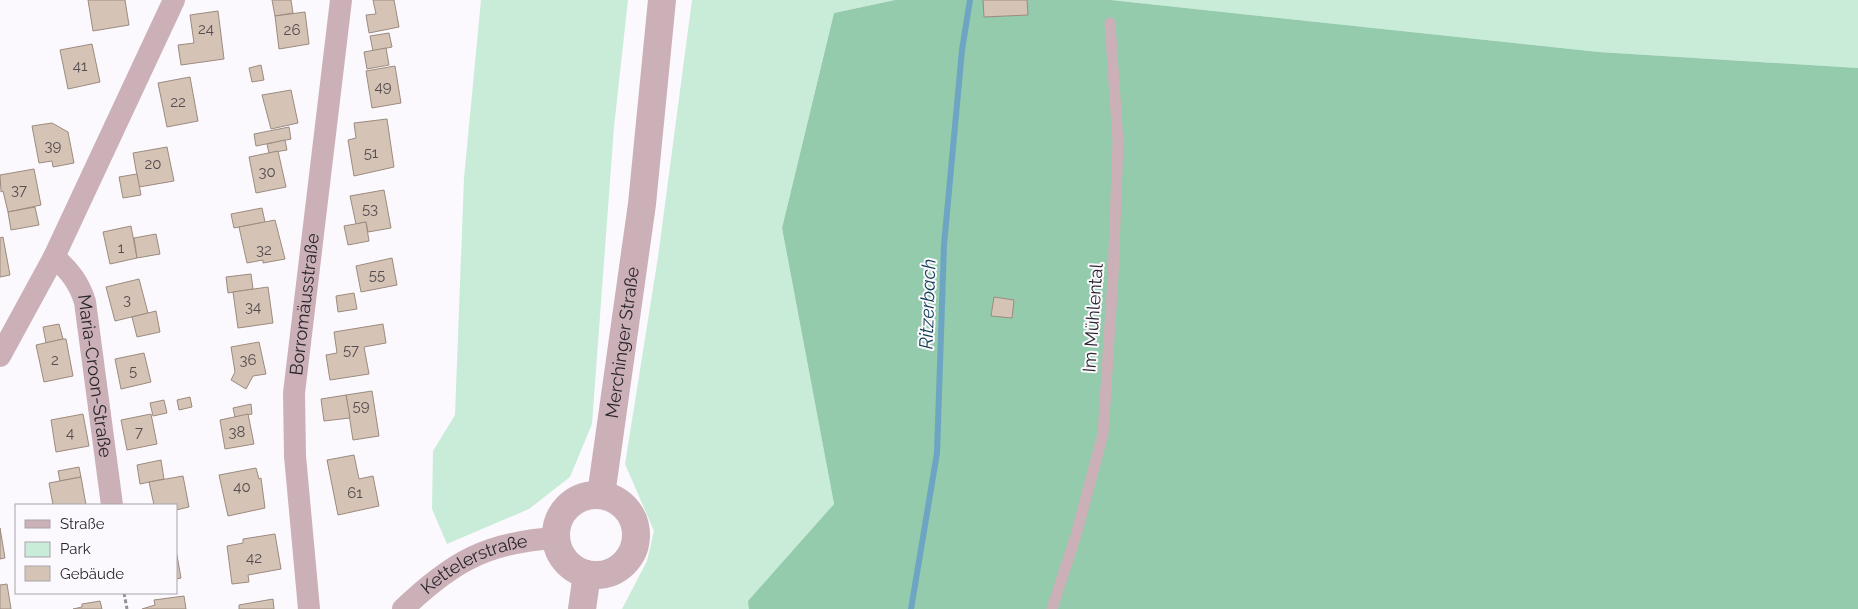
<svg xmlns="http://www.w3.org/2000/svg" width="1858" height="609" font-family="Raleway,sans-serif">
	<rect width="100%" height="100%" fill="#fbf9fd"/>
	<!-- green -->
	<g fill="#c9ecd8">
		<polygon points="481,0 628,0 614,127 592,424 570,477 529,509 447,544 432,509 433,451 455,415 464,178"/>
		<polygon points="692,0 895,0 834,13 782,228 834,504 749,601 749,609 622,609 647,561 654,531 625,464 658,257"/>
		<polygon points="1111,0 1858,0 1858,68 1599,52"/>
	</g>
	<!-- forest -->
	<polygon fill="#93cbac" points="895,0 1111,0 1599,52 1858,68 1858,609 749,609 748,601 834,504 782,228 834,13"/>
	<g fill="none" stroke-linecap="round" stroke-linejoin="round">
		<!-- stream -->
		<polyline stroke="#6da5c3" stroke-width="6" points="911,609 937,453 944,245 962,50 970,0"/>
	</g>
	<!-- building -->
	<g fill="#d5c3b6" stroke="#9c8b7e">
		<polygon points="88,0 125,0 129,25 93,31"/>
		<polygon points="272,0 291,0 293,13 275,16"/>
		<polygon points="373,0 394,0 399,27 369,33 366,15 376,14"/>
		<polygon points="983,0 1027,0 1028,15 984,17"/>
		<polygon points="218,11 224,59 181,65 178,45 194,43 190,15"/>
		<polygon points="305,12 309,44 279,49 275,16"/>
		<polygon points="389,33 392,47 373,51 370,36"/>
		<polygon points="92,44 100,82 68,89 60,50"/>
		<polygon points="386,48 389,65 367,69 364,52"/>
		<polygon points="261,65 264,80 252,82 249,68"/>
		<polygon points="395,66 401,103 372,108 366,71"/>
		<polygon points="190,77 198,121 167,127 158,83"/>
		<polygon points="291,90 298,123 271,129 262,95"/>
		<polygon points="387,119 394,167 354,176 348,140 356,138 354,123"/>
		<polygon points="52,123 68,132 74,163 53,167 52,161 39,163 32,126"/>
		<polygon points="289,127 291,139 256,146 254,134"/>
		<polygon points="285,140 287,150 269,153 267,144"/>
		<polygon points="167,147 174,181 139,187 133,153"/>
		<polygon points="278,151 286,187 256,193 249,157"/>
		<polygon points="34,169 41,205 8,212 3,191 1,192 0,175"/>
		<polygon points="137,174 141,195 123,198 119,177"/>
		<polygon points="384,190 391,228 368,232 366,222 356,224 350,196"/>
		<polygon points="35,207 39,225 11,230 8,212"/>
		<polygon points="262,208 265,222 234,228 231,214"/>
		<polygon points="275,220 285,259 263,263 263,260 247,263 239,227"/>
		<polygon points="366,222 369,241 348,245 344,226"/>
		<polygon points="131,226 137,258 110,264 103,232"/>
		<polygon points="156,234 160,254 137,258 134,238"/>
		<polygon points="3,237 10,275 0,277 0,238"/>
		<polygon points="392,258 397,285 361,292 356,266"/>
		<polygon points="251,274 253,289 228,293 226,277"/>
		<polygon points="139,279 148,313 115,321 106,287"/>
		<polygon points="268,287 273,323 238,328 233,292"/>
		<polygon points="354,293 357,309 338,312 336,296"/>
		<polygon points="994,297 1014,300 1012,318 991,316"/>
		<polygon points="156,311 160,332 137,337 132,317"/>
		<polygon points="59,324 63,339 46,343 43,327"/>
		<polygon points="383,324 386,343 364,347 369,374 330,380 326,355 337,353 334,332"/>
		<polygon points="63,339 66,339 73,376 44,382 36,345"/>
		<polygon points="259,342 266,374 253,376 246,389 231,380 235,372 231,347"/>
		<polygon points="144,353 151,382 121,389 115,359"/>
		<polygon points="372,391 379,436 353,440 346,395"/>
		<polygon points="346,395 350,418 324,421 321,399"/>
		<polygon points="190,397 192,407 179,410 177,400"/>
		<polygon points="164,400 167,413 153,416 150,403"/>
		<polygon points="251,404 252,414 235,417 233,408"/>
		<polygon points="83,414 89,446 56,452 51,420"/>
		<polygon points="151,414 157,444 127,450 121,420"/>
		<polygon points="248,414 254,444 225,449 220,420"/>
		<polygon points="354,455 359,479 373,476 379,506 338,515 327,460"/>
		<polygon points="161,460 164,479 140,484 137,465"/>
		<polygon points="79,467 81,477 60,481 58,471"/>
		<polygon points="256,468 259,479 261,478 265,508 228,516 219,475"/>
		<polygon points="183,476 189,507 176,510 176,505 154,505 149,482"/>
		<polygon points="81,477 86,505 53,505 49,483"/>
		<polygon points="0,528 5,558 0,559"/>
		<polygon points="275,534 281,569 248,575 249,582 232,584 227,546 243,543 243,539"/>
		<polygon points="176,550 181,578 176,579"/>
		<polygon points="7,584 11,609 0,609 0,585"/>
		<polygon points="184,596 186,609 142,609 155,605 154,600"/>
		<polygon points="273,599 274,609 239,609 239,605"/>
		<polygon points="100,601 102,609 73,609 82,607 82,604"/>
	</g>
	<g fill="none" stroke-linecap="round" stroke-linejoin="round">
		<!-- path -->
		<polyline stroke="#939095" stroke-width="3" stroke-dasharray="4 2.5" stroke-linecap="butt" points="124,593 127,609"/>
		<!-- service -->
		<polyline stroke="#ccb0b7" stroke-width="11" points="1052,609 1076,535 1103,434 1113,277 1118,142 1110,23"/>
		<!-- minor -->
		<g stroke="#ccb0b7" stroke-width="22">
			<path id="s1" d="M54 257C69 270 79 282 85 302L112 505"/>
			<polyline points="0,356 54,257 174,0"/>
			<path id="s2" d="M309 609 295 456 294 393 341 0"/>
			<path id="s3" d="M403 609C452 562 487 542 556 538"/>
		</g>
		<!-- tertiary -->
		<g stroke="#ccb0b7" stroke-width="28">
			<path id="s4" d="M601 495 642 204 662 0"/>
			<circle cx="596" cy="535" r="40"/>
			<polyline points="582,609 587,574"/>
		</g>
	</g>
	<g text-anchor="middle" stroke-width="4" stroke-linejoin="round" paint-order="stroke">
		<!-- number labels -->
		<g font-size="15" fill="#554d4f">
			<text x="206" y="34">24</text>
			<text x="292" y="35">26</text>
			<text x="80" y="71">41</text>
			<text x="383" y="92">49</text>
			<text x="178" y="107">22</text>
			<text x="53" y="151">39</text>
			<text x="371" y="158">51</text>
			<text x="153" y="169">20</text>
			<text x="267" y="177">30</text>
			<text x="19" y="195">37</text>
			<text x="370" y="214">53</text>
			<text x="121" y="253">1</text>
			<text x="264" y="255">32</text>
			<text x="377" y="280">55</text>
			<text x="127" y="305">3</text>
			<text x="253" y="312">34</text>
			<text x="351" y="355">57</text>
			<text x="55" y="365">2</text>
			<text x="248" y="365">36</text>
			<text x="133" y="376">5</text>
			<text x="361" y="411">59</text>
			<text x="139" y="437">7</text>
			<text x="237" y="437">38</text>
			<text x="70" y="438">4</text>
			<text x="242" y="492">40</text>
			<text x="355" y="498">61</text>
			<text x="254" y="563">42</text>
		</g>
		<!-- street labels -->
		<g font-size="18" fill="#2a262d" stroke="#fbf9fd">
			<text dy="6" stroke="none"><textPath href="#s2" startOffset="306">Borromäusstraße</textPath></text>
			<text transform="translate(1093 318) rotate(-86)" y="6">Im Mühlental</text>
			<text dy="6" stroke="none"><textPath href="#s4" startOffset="154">Merchinger Straße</textPath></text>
			<text dy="6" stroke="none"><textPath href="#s1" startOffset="130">Maria-Croon-Straße</textPath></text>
			<text dy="6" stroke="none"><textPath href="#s3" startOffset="86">Kettelerstraße</textPath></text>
		</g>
		<!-- water labels -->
		<g font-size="19" font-style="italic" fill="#0f3f54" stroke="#fbf9fd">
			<text transform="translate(927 304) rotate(-88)" y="7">Ritzerbach</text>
		</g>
	</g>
	<!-- legend -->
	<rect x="15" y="504" width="162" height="90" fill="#fbf9fd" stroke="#a7a5aa"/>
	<rect x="25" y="520" width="25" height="8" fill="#ccb0b7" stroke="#a7a5aa"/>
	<text x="60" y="529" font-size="15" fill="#2a262d">Straße</text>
	<rect x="25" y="542" width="25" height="15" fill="#c9ecd8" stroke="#a7a5aa"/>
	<text x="60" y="554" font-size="15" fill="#2a262d">Park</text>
	<rect x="25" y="566" width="25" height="15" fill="#d5c3b6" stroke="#a7a5aa"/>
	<text x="60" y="579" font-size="15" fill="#2a262d">Gebäude</text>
</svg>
